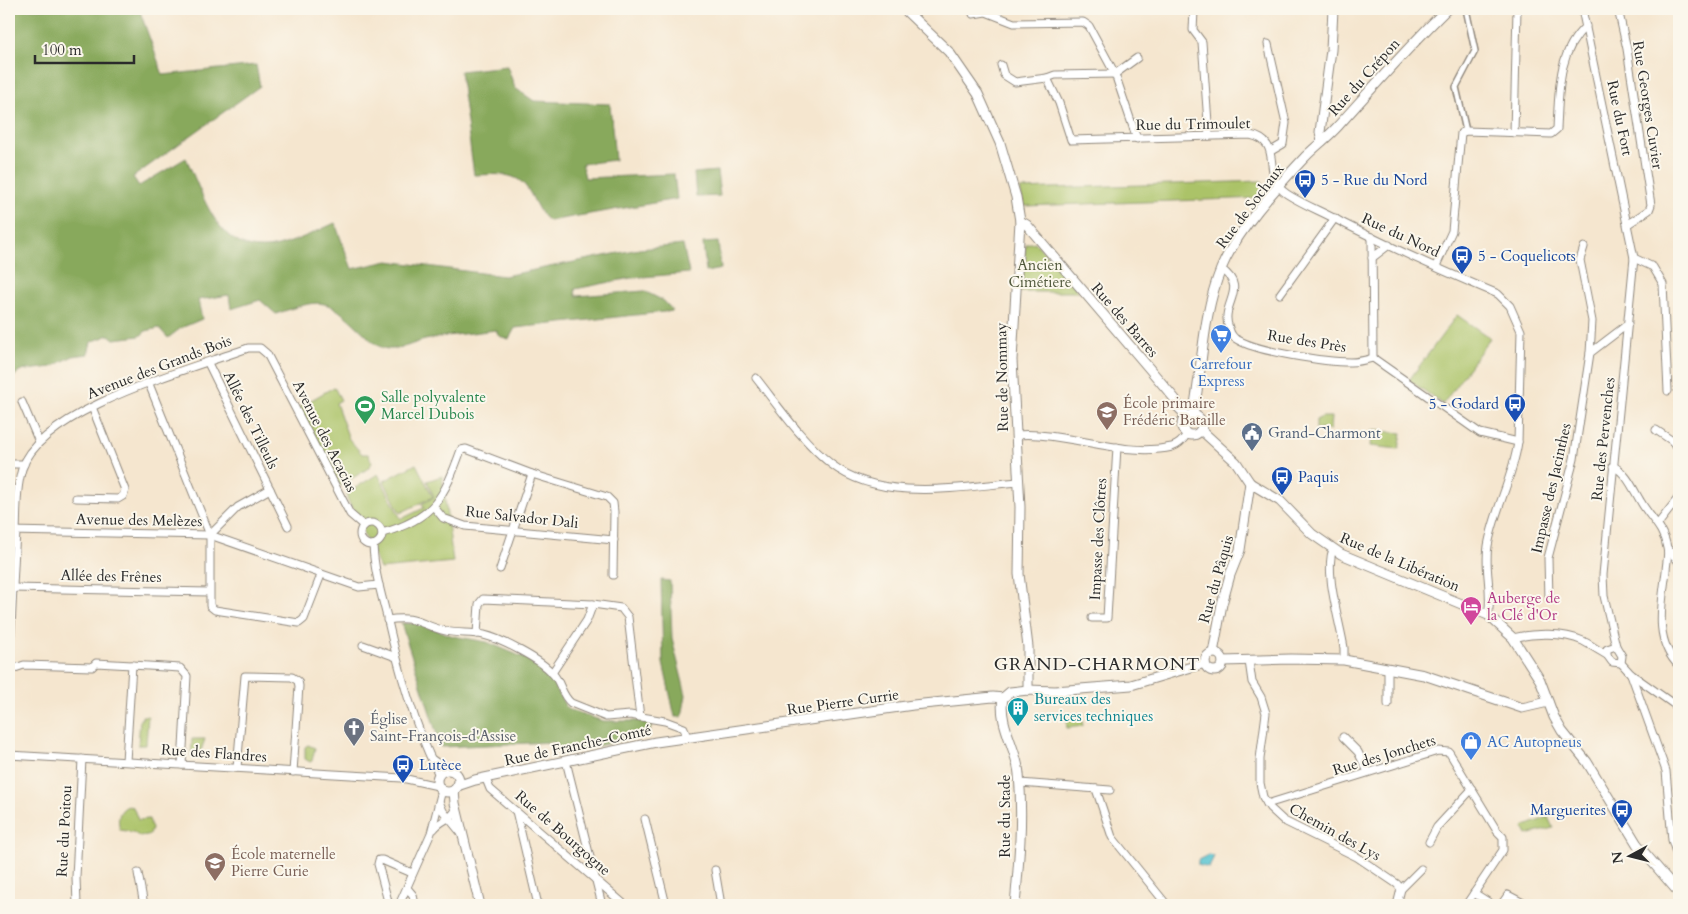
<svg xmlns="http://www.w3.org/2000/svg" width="1688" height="914" font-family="Cardo,serif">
	<rect width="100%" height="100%" fill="#fbf7ec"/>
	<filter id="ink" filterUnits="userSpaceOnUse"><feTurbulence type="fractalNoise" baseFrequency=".02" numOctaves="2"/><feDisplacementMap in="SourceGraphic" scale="10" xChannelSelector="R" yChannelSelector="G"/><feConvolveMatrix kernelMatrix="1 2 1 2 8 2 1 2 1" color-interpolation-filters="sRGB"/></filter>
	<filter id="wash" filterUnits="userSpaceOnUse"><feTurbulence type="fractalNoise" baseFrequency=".0096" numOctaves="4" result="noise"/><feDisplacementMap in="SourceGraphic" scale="20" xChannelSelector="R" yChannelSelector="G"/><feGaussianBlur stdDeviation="1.12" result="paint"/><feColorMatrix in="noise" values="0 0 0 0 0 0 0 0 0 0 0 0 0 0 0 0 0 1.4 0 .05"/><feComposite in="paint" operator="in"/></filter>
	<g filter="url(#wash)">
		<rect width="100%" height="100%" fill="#f5e6cf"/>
		<!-- green -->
		<g fill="#abc368" stroke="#6b774a">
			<polygon points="1262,181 1264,196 1263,198 1024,206 1020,189"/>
			<polygon points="1035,242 1079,292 1020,292 1026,244"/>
			<polygon points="1457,315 1490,338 1443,404 1409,380"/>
			<polygon points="334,387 341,400 336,403 349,439 362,454 368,454 372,463 367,469 340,486 299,407"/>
			<polygon points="1322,417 1331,417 1330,430 1316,429 1316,420"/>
			<polygon points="1372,430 1402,433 1399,449 1370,446"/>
			<polygon points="416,464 433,497 400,513 384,481"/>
			<polygon points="378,474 401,519 424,508 422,504 434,497 427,481 442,476 453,562 380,569 347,498 347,493"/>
			<polygon points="142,716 148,716 146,745 138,745 140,719 142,719"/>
			<polygon points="1081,717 1083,726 1067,728 1066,719"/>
			<polygon points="192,739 205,739 199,756 191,756"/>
			<polygon points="308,745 315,748 312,761 310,762 305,759 305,747"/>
			<path d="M128 806 133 807 138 820 149 819 152 829 150 834 140 837 133 832 120 830C117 820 118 810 128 806Z"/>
			<polygon points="1548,817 1553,828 1527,835 1523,827"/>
		</g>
		<!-- forest -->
		<g fill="#88a95c" stroke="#5a6a44">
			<path d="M9 9H139L163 75 256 65 260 86 133 177 139 186 186 158C205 199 220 260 278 246 297 241 317 231 335 223L352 269 388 261 504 276 639 249 683 245 689 273 631 278 575 289 576 296 644 291 664 301 673 311 515 328 509 339 499 336 496 330C473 333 448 335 425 340 413 343 401 350 388 349 379 348 371 341 366 335 328 299 326 296 276 314L260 300 231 309 229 295 198 300 202 319 181 328 168 338 159 328 146 331 140 336 114 339 109 335 91 342 88 354 73 356 52 367 19 371 9 383Z"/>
			<path d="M507 66 515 88 534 101 610 104 615 160 582 164 585 178 674 174 677 199 549 221C533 210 533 184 513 177 502 173 485 175 474 175L460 71Z"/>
			<polygon points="717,171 720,196 696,197 694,173"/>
			<polygon points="718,242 721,269 706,272 703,243"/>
			<polygon points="661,580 670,581 672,639 686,695 682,717 675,717 663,663"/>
			<polygon points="401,623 422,624 453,636 487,642 527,659 550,676 567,709 603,721 653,721 649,734 563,754 553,742 441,747"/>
		</g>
		<!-- water -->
		<polygon fill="#58c4d1" stroke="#42787e" points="1208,855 1214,856 1209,868 1198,865 1198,860"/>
	</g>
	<g filter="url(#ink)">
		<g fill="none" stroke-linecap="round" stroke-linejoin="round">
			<!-- pedestrian casing -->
			<g stroke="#90887d" stroke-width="8">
				<polyline id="pedestrian" points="1466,131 1456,87 1475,51 1466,9"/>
			</g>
			<!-- minor casing -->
			<g stroke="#90887d" stroke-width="9">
				<g id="minor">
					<polyline points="1582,9 1634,258 1603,575 1604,596 1616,646"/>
					<polyline points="1618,9 1627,49 1651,205 1649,210 1628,224"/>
					<polyline points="1194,11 1193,30 1202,42 1209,136"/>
					<polyline points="973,14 986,12 1014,23 1083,22 1089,26 1115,74 1137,139"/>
					<polyline points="1268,44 1286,123 1283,144 1271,151"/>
					<polyline points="1001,65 1004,75 1015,82 1047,78"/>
					<path d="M1115 74 1055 75 1047 78 1059 103 1071 140 1250 135C1286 142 1259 176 1287 194 1304 205 1323 212 1341 222 1392 248 1445 272 1498 294L1510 306 1521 331 1518 442C1513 478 1494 511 1488 546 1484 569 1493 593 1488 615"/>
					<polyline points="1115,74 1137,58"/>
					<polyline points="1514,133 1517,9"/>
					<polyline points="1372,237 1373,358"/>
					<polyline points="1584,247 1580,260 1592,321 1590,353"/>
					<polyline points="1372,258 1389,245"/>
					<polyline points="1634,258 1653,267 1663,284 1668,391"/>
					<path d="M1436 266 1452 231 1461 133 1466 131 1551 134 1557 129C1559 93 1557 52 1586 26"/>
					<path d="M1221 269C1250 289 1219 304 1229 328 1230 332 1233 338 1238 340 1259 352 1326 362 1350 362 1358 362 1366 360 1373 358L1480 433 1518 442"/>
					<polyline points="1280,294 1335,218"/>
					<polyline points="208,363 270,489 238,507 210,535"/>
					<path d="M756 378C779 407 802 441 831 464 881 503 960 487 1018 482"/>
					<polyline points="149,384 210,535 210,606 215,610 299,623 304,619 321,575"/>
					<polyline points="22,402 39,442"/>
					<polyline points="1656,430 1671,440 1679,449"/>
					<path d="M1017 435C1066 431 1122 458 1172 447 1178 445 1184 439 1187 434"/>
					<polyline points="9,464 24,464"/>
					<path d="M1613 466C1627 473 1633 489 1641 502 1650 518 1664 528 1667 548 1669 555 1666 564 1666 571 1662 604 1653 640 1679 666"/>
					<polyline points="270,489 288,526"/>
					<polyline points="76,498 118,499 123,496 125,490 92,407"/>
					<polyline points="434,507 443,518 465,526 614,540"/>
					<circle cx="371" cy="534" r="11"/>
					<polyline points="1658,524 1679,497"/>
					<polyline points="9,531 210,535 359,587 379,585"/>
					<path d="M382 533C434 519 444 497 461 450L466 449 532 474 607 497 613 503 614 512 613 575"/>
					<path d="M373 545C374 570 381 593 387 617 399 670 414 726 439 775"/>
					<path d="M1333 549C1324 572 1340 622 1344 648V660"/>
					<polyline points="1668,549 1679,562"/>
					<polyline points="500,569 532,474"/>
					<polyline points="12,588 209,592"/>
					<polyline points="1549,600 1548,558 1574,459 1590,353 1628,324"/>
					<polyline points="1092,618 1107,618 1117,447"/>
					<path d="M387 620C418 615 419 625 446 631 458 634 471 632 484 635 501 639 542 660 553 674 561 682 561 695 571 703L606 717 630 715 665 721 684 728 687 738"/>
					<polyline points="477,634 479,604 483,599 593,604 621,608 628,617 640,717"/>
					<path d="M1513 638C1533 633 1563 632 1583 641 1591 645 1599 651 1607 655"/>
					<polyline points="363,645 396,657"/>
					<polygon points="1616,646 1622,656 1621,663 1612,662 1607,655 1607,649"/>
					<polyline points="1249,661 1252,682 1261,697 1266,713 1260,759 1260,783 1263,797 1270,808 1284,821 1357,857 1397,884 1401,889 1397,905"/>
					<path d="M9 662C12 619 13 576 16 533 17 511 16 489 22 469 42 408 191 369 248 348H260L267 354 350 514 364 526"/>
					<polyline points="1621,663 1631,674 1679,708"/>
					<polyline points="1388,668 1388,704"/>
					<polyline points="9,670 24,665 92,667 96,663 132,665"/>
					<polyline points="552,673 587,620 593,604"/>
					<polyline points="1631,674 1666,771 1672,840 1679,862"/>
					<polyline points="1343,737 1358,752 1368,772"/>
					<polyline points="9,755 402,778 438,786"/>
					<polyline points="433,760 447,770"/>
					<polyline points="126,761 132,665 180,668 187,676 182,765"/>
					<polyline points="566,761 602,905"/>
					<polyline points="237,768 245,676 292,677 298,681 299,686 293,772"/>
					<polyline points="486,779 490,789 625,905"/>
					<polyline points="1020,783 1110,790"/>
					<polyline points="1096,789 1112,837 1167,905"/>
					<polyline points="440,804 443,811 461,833"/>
					<polyline points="1267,804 1438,751 1449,752 1497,831 1503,837 1503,850 1466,905"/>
					<polyline points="516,811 538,905"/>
					<polyline points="645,819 666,905"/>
					<path d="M434 829C441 819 452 820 457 808"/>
					<polyline points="1429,842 1437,827 1472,789"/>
					<polyline points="715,870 721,905"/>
					<polyline points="138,873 144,905"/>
					<polyline points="407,888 413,895 415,905"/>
					<polyline points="1401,889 1421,869"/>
					<polyline points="1474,893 1493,905"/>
					<polyline points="77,905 76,877 82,759"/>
					<polyline points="389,905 378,864 379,860 382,860 412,873"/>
					<polyline points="399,905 431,833 442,790"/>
					<polyline points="1501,905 1508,895 1527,905"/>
				</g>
			</g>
			<!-- tertiary casing -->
			<g stroke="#90887d" stroke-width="11">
				<g id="tertiary">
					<polyline points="904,9 949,52 978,94 1000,143 1016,197 1020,221 1012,360 1020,507 1019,574 1028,647 1028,690"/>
					<polyline points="1322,141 1320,132 1331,50 1333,9"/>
					<polyline points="1020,221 1027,225 1148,367 1175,399 1178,407 1187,416"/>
					<circle cx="1192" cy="425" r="10"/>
					<path d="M1193 415C1203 366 1202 316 1221 269 1237 230 1276 188 1305 157 1316 146 1328 137 1338 126 1374 86 1409 46 1447 9"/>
					<polyline points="1201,430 1236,462 1250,483"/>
					<polyline points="1250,483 1280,501 1312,534 1341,554 1488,615 1513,638 1540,680 1554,717 1562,731 1587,762 1637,844 1679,893"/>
					<polyline points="1213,653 1222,604 1230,575 1240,550 1250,483"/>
					<circle cx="1214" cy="662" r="9"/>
					<polyline points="1223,661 1291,659 1344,660 1424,675 1522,708 1548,702"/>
					<path d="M1003 698C998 724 1017 749 1019 774 1023 818 1019 861 1015 905"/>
					<polyline points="1003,698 1010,692 1028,690 1055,691 1131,685 1205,663"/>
					<circle cx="448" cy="781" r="11"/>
					<polyline points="457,786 475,780 656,742 913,705 993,697 1003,698"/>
					<polyline points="454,790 455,803 480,905"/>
				</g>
			</g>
			<!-- pedestrian -->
			<use href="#pedestrian" stroke="#fff" stroke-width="5"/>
			<!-- minor -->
			<use href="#minor" stroke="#fff" stroke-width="7"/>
			<!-- tertiary -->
			<use href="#tertiary" stroke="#fff" stroke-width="9"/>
		</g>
	</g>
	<!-- icons -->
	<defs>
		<g id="bus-pin" transform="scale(1.125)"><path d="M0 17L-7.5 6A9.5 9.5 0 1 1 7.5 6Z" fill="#1a4fb4" stroke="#fbf7ec"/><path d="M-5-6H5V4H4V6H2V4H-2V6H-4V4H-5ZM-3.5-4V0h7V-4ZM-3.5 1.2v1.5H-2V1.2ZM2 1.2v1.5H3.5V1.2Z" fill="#fff"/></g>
		<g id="supermarket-pin" transform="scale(1.125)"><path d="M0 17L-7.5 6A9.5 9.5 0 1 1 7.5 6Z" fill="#3f7fe0" stroke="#fbf7ec"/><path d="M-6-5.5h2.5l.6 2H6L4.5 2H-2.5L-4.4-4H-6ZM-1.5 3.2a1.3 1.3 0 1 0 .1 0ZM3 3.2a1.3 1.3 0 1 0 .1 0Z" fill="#fff"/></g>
		<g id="stadium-pin" transform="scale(1.125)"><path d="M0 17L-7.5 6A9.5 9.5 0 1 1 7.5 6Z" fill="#2e9e5b" stroke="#fbf7ec"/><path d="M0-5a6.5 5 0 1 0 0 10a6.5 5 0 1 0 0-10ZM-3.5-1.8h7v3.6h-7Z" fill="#fff"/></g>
		<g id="school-pin" transform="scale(1.125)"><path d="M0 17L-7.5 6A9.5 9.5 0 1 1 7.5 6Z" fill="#8d6e63" stroke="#fbf7ec"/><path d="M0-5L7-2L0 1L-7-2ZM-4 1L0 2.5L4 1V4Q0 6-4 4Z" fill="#fff"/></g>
		<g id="civic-pin" transform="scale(1.125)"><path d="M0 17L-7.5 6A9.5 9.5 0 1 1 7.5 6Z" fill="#5c6f8a" stroke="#fbf7ec"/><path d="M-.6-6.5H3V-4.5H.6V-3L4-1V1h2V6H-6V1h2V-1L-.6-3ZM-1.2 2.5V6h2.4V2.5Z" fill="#fff"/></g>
		<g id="hotel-pin" transform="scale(1.125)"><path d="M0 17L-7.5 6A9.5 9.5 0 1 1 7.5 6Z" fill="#d1479c" stroke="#fbf7ec"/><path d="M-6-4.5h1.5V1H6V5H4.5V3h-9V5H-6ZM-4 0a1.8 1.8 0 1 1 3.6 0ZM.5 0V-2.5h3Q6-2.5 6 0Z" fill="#fff"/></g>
		<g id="building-pin" transform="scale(1.125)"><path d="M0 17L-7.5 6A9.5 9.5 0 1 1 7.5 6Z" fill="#0f9aa8" stroke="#fbf7ec"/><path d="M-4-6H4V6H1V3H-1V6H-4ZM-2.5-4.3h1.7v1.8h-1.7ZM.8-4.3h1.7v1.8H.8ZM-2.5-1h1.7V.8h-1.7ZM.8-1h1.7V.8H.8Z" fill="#fff"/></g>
		<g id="church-pin" transform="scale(1.125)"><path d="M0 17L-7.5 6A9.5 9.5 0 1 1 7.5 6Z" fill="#6b7280" stroke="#fbf7ec"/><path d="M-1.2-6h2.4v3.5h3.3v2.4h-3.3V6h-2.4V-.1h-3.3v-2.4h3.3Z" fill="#fff"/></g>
		<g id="shop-pin" transform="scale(1.125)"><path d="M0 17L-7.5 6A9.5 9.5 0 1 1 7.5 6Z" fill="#3f7fe0" stroke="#fbf7ec"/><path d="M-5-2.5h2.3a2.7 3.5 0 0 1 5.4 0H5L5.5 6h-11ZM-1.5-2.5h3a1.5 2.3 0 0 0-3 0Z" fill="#fff"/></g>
	</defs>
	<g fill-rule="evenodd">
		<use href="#bus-pin" x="1305" y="180"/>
		<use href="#bus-pin" x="1462" y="256"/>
		<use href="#supermarket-pin" x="1221" y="335"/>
		<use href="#bus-pin" x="1515" y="404"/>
		<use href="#stadium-pin" x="365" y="406"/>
		<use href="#school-pin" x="1107" y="412"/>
		<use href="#civic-pin" x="1252" y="433"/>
		<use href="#bus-pin" x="1282" y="477"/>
		<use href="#hotel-pin" x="1471" y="607"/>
		<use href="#building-pin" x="1018" y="708"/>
		<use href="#church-pin" x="354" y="728"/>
		<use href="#shop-pin" x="1471" y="742"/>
		<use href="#bus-pin" x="403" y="765"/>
		<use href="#bus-pin" x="1622" y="810"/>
		<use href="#school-pin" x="215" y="863"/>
	</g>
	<g text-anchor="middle" stroke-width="4" stroke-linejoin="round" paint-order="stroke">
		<!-- street labels -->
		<g font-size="15" fill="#2b2b2b" stroke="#fbf7ec">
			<text transform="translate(1364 77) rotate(-48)" y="5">Rue du Crépon</text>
			<text transform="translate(1648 105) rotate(81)" y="5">Rue Georges Cuvier</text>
			<text transform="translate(1620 118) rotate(78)" y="5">Rue du Fort</text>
			<text transform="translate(1193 124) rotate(-1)" y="5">Rue du Trimoulet</text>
			<text transform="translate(1250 206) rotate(-53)" y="5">Rue de Sochaux</text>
			<text transform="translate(1401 235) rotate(25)" y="5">Rue du Nord</text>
			<text transform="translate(1125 320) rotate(49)" y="5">Rue des Barres</text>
			<text transform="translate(1307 341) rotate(9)" y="5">Rue des Près</text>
			<text transform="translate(159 367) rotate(-21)" y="5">Avenue des Grands Bois</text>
			<text transform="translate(1002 377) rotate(-91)" y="5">Rue de Nommay</text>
			<text transform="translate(251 420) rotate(64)" y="5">Allée des Tilleuls</text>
			<text transform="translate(325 436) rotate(63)" y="5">Avenue des Acacias</text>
			<text transform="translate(1603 439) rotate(-84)" y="5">Rue des Pervenches</text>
			<text transform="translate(1551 488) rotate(-77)" y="5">Impasse des Jacinthes</text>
			<text transform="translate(522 517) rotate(6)" y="5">Rue Salvador Dali</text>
			<text transform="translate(139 520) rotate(1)" y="5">Avenue des Melèzes</text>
			<text transform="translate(1098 539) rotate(-87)" y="5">Impasse des Clôtres</text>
			<text transform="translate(1400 562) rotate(23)" y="5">Rue de la Libération</text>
			<text transform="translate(111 576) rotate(1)" y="5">Allée des Frênes</text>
			<text transform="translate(1216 579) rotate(-74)" y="5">Rue du Pâquis</text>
			<text transform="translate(843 702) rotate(-8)" y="5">Rue Pierre Currie</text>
			<text transform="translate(578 745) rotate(-12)" y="5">Rue de Franche-Comté</text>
			<text transform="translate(214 753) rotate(4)" y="5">Rue des Flandres</text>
			<text transform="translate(1384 755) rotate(-17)" y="5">Rue des Jonchets</text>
			<text transform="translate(1005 816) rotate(-90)" y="5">Rue du Stade</text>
			<text transform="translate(64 831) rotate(-87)" y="5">Rue du Poitou</text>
			<text transform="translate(1335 832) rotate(29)" y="5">Chemin des Lys</text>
			<text transform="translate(563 833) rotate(41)" y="5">Rue de Bourgogne</text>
		</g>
		<!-- transit labels -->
		<g font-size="15" fill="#164399" stroke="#fbf7ec" text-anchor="start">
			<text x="1321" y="185">5 - Rue du Nord</text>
			<text x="1478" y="261">5 - Coquelicots</text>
			<text x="1499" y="409" text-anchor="end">5 - Godard</text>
			<text x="1298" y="482">Paquis</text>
			<text x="419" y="770">Lutèce</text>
			<text x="1606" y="815" text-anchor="end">Marguerites</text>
		</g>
		<!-- park labels -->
		<g font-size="15" fill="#51593d" stroke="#fbf7ec">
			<text x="1040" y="270">Ancien<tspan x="1040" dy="17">Cimétiere</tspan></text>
		</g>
		<!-- shop labels -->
		<g font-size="15" fill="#366cbe" stroke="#fbf7ec">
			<text x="1221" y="369">Carrefour<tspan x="1221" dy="17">Express</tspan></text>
			<text x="1487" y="747" text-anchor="start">AC Autopneus</text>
		</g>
		<!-- leisure labels -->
		<g font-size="15" fill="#27864d" stroke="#fbf7ec" text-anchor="start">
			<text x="381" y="402">Salle polyvalente<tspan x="381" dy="17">Marcel Dubois</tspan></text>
		</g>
		<!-- education labels -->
		<g font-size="15" fill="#785e54" stroke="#fbf7ec" text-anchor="start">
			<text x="1123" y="408">École primaire<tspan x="1123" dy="17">Frédéric Bataille</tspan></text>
			<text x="231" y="859">École maternelle<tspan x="231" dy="17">Pierre Curie</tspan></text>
		</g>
		<!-- service labels -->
		<g font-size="15" fill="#4e5e75" stroke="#fbf7ec" text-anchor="start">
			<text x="1268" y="438">Grand-Charmont</text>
		</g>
		<!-- hotel labels -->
		<g font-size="15" fill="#b23c85" stroke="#fbf7ec" text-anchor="start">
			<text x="1487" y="603">Auberge de<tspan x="1487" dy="17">la Clé d'Or</tspan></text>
		</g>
		<!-- culture labels -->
		<g font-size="15" fill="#0d838f" stroke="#fbf7ec" text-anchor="start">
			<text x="1034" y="704">Bureaux des<tspan x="1034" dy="17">services techniques</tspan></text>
		</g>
		<!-- worship labels -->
		<g font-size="15" fill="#5b616d" stroke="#fbf7ec" text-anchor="start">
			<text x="370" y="724">Église<tspan x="370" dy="17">Saint-François-d'Assise</tspan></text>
		</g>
		<!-- quarter labels -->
		<g font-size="18" letter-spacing="1" fill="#2b2b2b" stroke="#fbf7ec">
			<text x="1097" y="670">GRAND-CHARMONT</text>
		</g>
	</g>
	<!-- margin -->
	<rect width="1688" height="914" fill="none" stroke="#fbf7ec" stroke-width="30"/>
	<!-- north arrow -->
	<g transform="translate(1630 856) rotate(263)" stroke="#fbf7ec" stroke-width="4" paint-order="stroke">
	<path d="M0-4L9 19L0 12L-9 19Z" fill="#2b2b2b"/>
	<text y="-8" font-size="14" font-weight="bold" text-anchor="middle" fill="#2b2b2b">N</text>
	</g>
	<!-- scale -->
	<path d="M35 55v8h99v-8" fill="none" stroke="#2b2b2b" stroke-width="2.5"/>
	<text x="42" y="55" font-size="15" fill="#2b2b2b" stroke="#fbf7ec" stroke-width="4" paint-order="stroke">100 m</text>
</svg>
